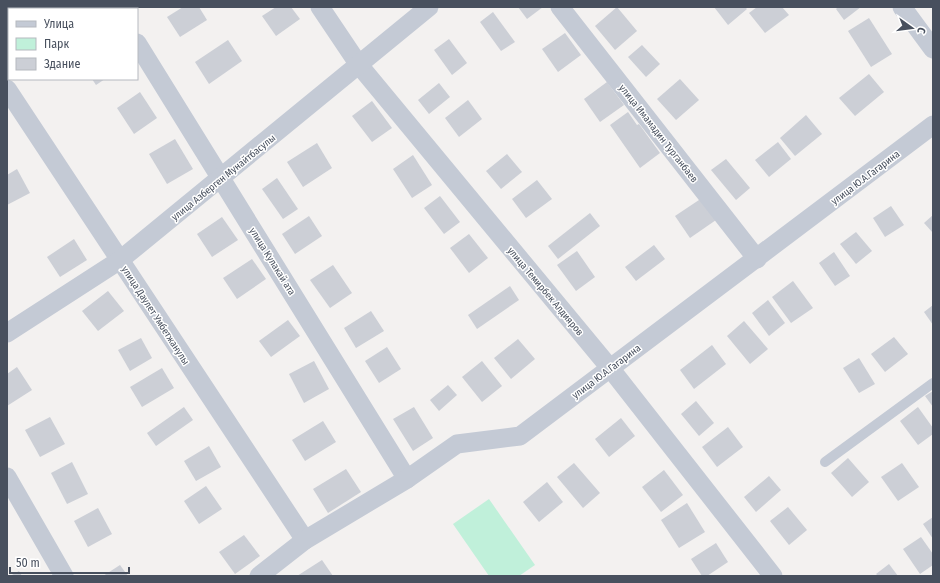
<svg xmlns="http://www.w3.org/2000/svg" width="940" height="583" font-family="'Fira Sans Condensed',sans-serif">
	<rect width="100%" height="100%" fill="#f3f1f0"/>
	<!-- green -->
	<polygon fill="#c0f0da" points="489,499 535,565 519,576 489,576 453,524"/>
	<!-- building -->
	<g fill="#cccfd6">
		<polygon points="183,7 199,7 207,20 180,37 167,17"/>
		<polygon points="276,7 291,7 300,19 276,36 262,16"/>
		<polygon points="518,7 543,7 527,19"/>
		<polygon points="617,7 637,31 615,50 595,26"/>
		<polygon points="714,7 745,7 747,9 728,25"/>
		<polygon points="757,7 782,7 789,15 765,33 749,13"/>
		<polygon points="838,7 861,7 844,20 836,9"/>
		<polygon points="493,12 515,42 501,51 480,22"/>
		<polygon points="869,18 892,54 871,67 848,31"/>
		<polygon points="565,33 581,55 558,72 542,49"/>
		<polygon points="449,39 467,63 452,75 434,50"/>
		<polygon points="228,40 242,61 209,84 195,62"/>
		<polygon points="642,45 660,64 646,77 628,57"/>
		<polygon points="869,74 884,92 855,116 839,98"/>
		<polygon points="92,79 105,79 96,85"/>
		<polygon points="680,79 699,100 676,120 657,99"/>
		<polygon points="607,82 624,105 600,122 584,99"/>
		<polygon points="439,83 450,97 429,114 418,100"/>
		<polygon points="140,92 157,118 134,134 117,108"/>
		<polygon points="468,100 482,119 459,137 445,118"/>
		<polygon points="372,101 392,128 372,142 352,116"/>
		<polygon points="628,112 637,125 639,124 660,153 640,168 610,125"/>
		<polygon points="806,115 822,134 795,156 780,138"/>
		<polygon points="175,139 193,169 167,184 149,154"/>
		<polygon points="778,142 791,159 769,177 755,160"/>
		<polygon points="317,143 332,168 303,187 287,162"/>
		<polygon points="507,154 522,172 501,189 486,171"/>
		<polygon points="413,155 432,185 412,198 393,169"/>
		<polygon points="726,159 750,188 736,200 711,170"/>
		<polygon points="17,169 30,193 7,205 7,175"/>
		<polygon points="277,178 298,209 283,219 262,189"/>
		<polygon points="537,180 552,199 526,218 512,199"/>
		<polygon points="440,196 460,222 444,234 424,208"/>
		<polygon points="702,198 716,220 690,238 675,216"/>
		<polygon points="891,206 904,225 885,237 873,218"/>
		<polygon points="590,213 600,226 558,259 548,246"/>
		<polygon points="933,215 933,233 924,223"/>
		<polygon points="309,216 322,236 295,254 282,234"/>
		<polygon points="222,217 238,240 212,257 197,234"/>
		<polygon points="856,232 872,251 856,264 840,244"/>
		<polygon points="469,234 488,258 469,273 450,248"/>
		<polygon points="74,239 87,260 60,277 47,257"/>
		<polygon points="654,245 665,259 636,281 625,267"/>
		<polygon points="577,251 595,277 576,291 557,265"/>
		<polygon points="834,252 850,276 835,286 819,263"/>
		<polygon points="252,259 266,279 237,299 223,278"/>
		<polygon points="333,265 352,293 330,308 310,280"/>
		<polygon points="793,281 813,308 791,323 772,297"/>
		<polygon points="510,286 519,300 477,329 468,315"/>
		<polygon points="108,291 124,311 98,331 82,311"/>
		<polygon points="768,300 785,323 769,336 752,313"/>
		<polygon points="933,305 933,325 924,312"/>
		<polygon points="371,311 384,331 356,348 344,328"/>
		<polygon points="288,320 300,336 271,357 259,341"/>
		<polygon points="744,321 768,349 750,364 727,336"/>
		<polygon points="894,337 908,354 885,372 871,354"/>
		<polygon points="141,338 152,358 130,371 118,350"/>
		<polygon points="518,339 535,359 511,379 494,358"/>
		<polygon points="712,345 726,364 694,389 680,370"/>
		<polygon points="387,347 401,369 379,383 365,361"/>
		<polygon points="859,358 875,384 859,393 843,368"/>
		<polygon points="314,361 329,389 304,403 289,374"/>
		<polygon points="482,361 502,386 482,402 462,377"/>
		<polygon points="17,367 32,390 7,406 7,374"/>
		<polygon points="162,368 174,388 142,407 130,387"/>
		<polygon points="448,385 457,395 439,411 430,400"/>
		<polygon points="933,391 933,407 925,396"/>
		<polygon points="696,401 714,423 699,436 681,414"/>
		<polygon points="184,407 193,420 156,446 147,433"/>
		<polygon points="414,407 433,438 413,451 393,419"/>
		<polygon points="918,407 933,428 933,434 918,445 900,421"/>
		<polygon points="50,417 65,444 40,457 25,430"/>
		<polygon points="621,418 635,436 609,457 595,439"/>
		<polygon points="323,421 336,442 305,461 292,440"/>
		<polygon points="728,427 743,447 717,467 702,447"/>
		<polygon points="209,446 221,467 196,481 184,461"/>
		<polygon points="848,458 869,482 852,497 831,473"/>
		<polygon points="72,462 88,494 67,504 51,473"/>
		<polygon points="574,463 600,493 583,508 557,477"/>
		<polygon points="902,463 919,487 898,501 881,477"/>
		<polygon points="346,469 361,492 328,513 313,489"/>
		<polygon points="664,470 683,495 661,512 642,487"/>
		<polygon points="769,476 781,490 756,512 744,497"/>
		<polygon points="547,482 563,502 539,522 523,502"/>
		<polygon points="206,486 222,509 199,524 184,501"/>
		<polygon points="687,503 705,532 679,548 661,520"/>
		<polygon points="788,507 807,530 789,545 770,521"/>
		<polygon points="98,508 112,534 88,547 74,521"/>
		<polygon points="933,517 933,539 923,524"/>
		<polygon points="244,535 260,556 235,574 219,552"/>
		<polygon points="921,537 933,554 933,565 920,574 903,549"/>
		<polygon points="716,543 728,562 707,576 702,576 691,559"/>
		<polygon points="322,560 333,576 297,576"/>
		<polygon points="889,564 898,576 878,576 876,574"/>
		<polygon points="120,565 128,576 103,576"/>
		<polygon points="19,571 22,576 10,576"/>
	</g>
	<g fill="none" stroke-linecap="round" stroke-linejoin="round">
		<!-- lane -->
		<polyline stroke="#c4cad5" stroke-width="10" points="825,462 933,383"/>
		<!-- street -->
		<g stroke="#c4cad5" stroke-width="19">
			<polyline points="114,7 116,9"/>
			<polyline points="320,7 359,65 610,368 773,576"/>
			<polyline points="560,7 757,259"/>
			<polyline points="902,7 933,49"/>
			<polyline points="137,43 407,479"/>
			<polyline points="7,89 305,540"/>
			<polyline points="7,333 120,260 429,7"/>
			<polyline points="7,477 64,576"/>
			<polyline points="259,576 305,540 407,479 457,444 520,436 933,125"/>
		</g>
	</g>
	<g text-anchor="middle" stroke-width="3" stroke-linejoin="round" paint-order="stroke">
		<!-- street labels -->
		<g font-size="10" fill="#48505e" stroke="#fff">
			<text transform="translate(659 133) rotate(52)" y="4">улица Имамадин Турганбаев</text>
			<text transform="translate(223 177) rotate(-39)" y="4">улица Азберген Мунайтбасулы</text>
			<text transform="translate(865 177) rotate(-37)" y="4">улица Ю.А.Гагарина</text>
			<text transform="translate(273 261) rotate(58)" y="4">улица Кулакай ата</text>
			<text transform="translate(546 291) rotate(50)" y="4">улица Темирбек Алдияров</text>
			<text transform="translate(156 315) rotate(57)" y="4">улица Даулет Умбетжанулы</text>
			<text transform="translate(606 371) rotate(-37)" y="4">улица Ю.А.Гагарина</text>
		</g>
	</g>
	<!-- border -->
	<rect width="940" height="583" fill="none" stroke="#48505e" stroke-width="16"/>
	<!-- legend -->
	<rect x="8" y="8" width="130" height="72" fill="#ffffff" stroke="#b6b9bf"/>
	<rect x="16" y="21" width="20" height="6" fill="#c4cad5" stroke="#b6b9bf"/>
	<text x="44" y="28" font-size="12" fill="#48505e">Улица</text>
	<rect x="16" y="38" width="20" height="12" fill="#c0f0da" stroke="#b6b9bf"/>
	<text x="44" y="48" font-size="12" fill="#48505e">Парк</text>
	<rect x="16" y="58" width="20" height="12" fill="#cccfd6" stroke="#b6b9bf"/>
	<text x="44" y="68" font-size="12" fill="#48505e">Здание</text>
	<!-- north arrow -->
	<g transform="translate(912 28) rotate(104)" stroke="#ffffff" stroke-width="3" paint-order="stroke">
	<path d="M0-3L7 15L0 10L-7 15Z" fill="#48505e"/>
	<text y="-6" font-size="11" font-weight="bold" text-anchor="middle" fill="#48505e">С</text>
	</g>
	<!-- scale -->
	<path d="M10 567v6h119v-6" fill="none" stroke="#48505e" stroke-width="2"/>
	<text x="16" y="567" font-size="12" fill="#48505e" stroke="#ffffff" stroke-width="3" paint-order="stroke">50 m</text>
</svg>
